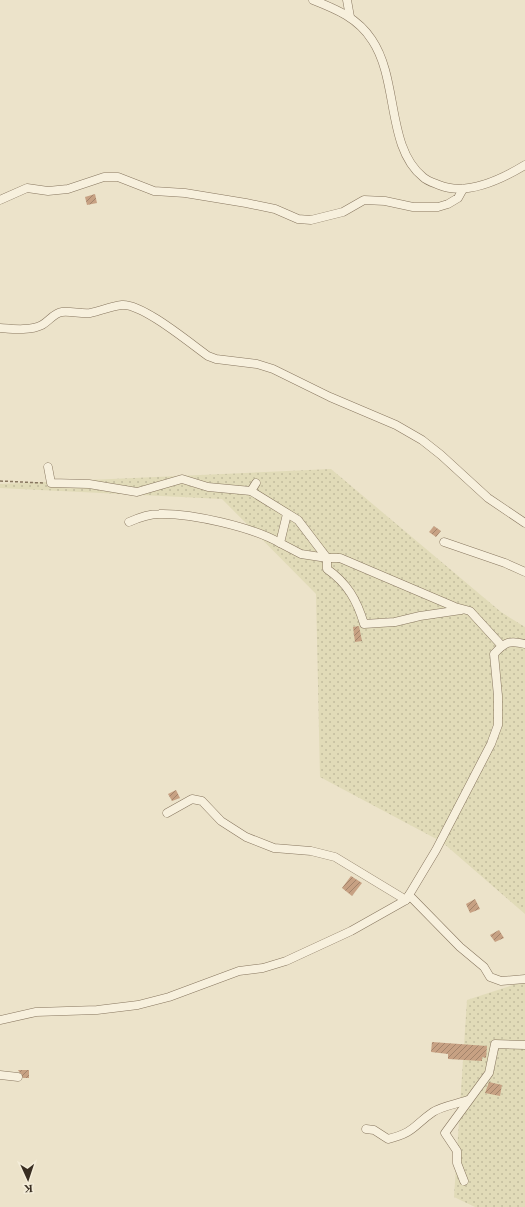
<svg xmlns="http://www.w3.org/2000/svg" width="525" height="1207" font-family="Georgia,serif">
	<defs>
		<pattern id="farmland-dots" width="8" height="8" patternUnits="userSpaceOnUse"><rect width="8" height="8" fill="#e1dbb8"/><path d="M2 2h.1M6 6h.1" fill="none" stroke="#c2bc9e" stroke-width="1.8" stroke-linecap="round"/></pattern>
		<pattern id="building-hatch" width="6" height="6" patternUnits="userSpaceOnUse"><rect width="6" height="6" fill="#c7a183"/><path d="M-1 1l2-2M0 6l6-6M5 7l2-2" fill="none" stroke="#a3846b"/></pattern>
	</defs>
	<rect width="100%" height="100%" fill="#ece3ca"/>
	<!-- farmland -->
	<g fill="url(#farmland-dots)">
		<polygon points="331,469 501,612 525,627 525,914 442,842 320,777 316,594 222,499 0,488 0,484"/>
		<polygon points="525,981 525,1207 475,1207 454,1197 467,1000"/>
	</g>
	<!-- building -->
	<g fill="url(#building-hatch)">
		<polygon points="95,194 97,203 87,205 85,197"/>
		<polygon points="434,526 441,531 436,537 429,532"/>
		<polygon points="359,626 362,641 355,642 353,627"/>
		<polygon points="176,790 180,798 172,801 168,794"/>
		<polygon points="351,876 362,883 352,896 342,888"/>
		<polygon points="475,899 480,909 470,913 466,904"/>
		<polygon points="499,930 504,938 495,942 490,935"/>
		<polygon points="432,1042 487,1046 486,1058 482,1057 482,1061 448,1059 448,1054 431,1052"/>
		<polygon points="18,1070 29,1070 29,1078 23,1078"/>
		<polygon points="489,1082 502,1085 500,1096 485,1093"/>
	</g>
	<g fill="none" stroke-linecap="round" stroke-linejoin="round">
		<!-- street casing -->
		<g stroke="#87765f" stroke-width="9">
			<g id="street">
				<path d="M313 0C336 9 358 18 372 40 399 80 386 147 423 177 427 181 434 183 439 185 466 196 502 179 525 165"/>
				<polyline points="347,0 350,17"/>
				<polyline points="0,200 27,188 48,191 68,189 104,177 118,177 154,191 185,193 246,203 275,209 298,219 311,220 343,212 364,200 385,201 413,207 438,207 448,204 458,198 463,189"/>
				<path d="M0 328C13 329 30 331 42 325 49 321 54 313 62 312 71 311 81 314 90 313 101 311 111 306 122 305 142 303 191 344 208 356L216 359 257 364 273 369 330 397 396 425 422 440 441 455 488 498 525 523"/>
				<polyline points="48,467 51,483 89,484 137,492 182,479 208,487 251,491"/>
				<polyline points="256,483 251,491 298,520 327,558 340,558 455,607 470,611 502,646"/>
				<path d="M287 514 280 543 301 554 327 558V569C347 583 357 600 364 624L395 622 420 616 461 610"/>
				<path d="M129 522C138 518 149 514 159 514 191 513 252 527 280 543"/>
				<polyline points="444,542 505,563 525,572"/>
				<polyline points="167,813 192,799 202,801 221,821 246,837 274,848 311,851 335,857 406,900"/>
				<polyline points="409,895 460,947 484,967 490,977 501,981 525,979"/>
				<path d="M0 1020 36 1012 97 1010 138 1005 169 997 239 971 263 968 286 961 351 931 406 900 436 850 491 744 498 725V696L494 654C505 642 509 640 525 644"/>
				<polyline points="0,1075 18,1077"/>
				<path d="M366 1129 374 1130 388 1139C414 1133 414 1125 433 1112 442 1106 457 1104 468 1100"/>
				<polyline points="464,1181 457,1163 457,1151 445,1133 489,1073 495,1044 525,1045"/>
			</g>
		</g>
		<!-- path -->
		<polyline stroke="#87765f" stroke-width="1.5" stroke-dasharray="3 2" stroke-linecap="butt" points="0,481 43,483"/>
		<!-- street -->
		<use href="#street" stroke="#f7f0dd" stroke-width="8"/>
	</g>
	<!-- north arrow -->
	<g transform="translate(28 1179) rotate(177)" stroke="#f4edd9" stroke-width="3" paint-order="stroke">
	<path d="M0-3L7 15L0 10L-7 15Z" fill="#392e22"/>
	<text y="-6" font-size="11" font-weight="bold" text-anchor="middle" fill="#392e22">K</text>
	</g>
</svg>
